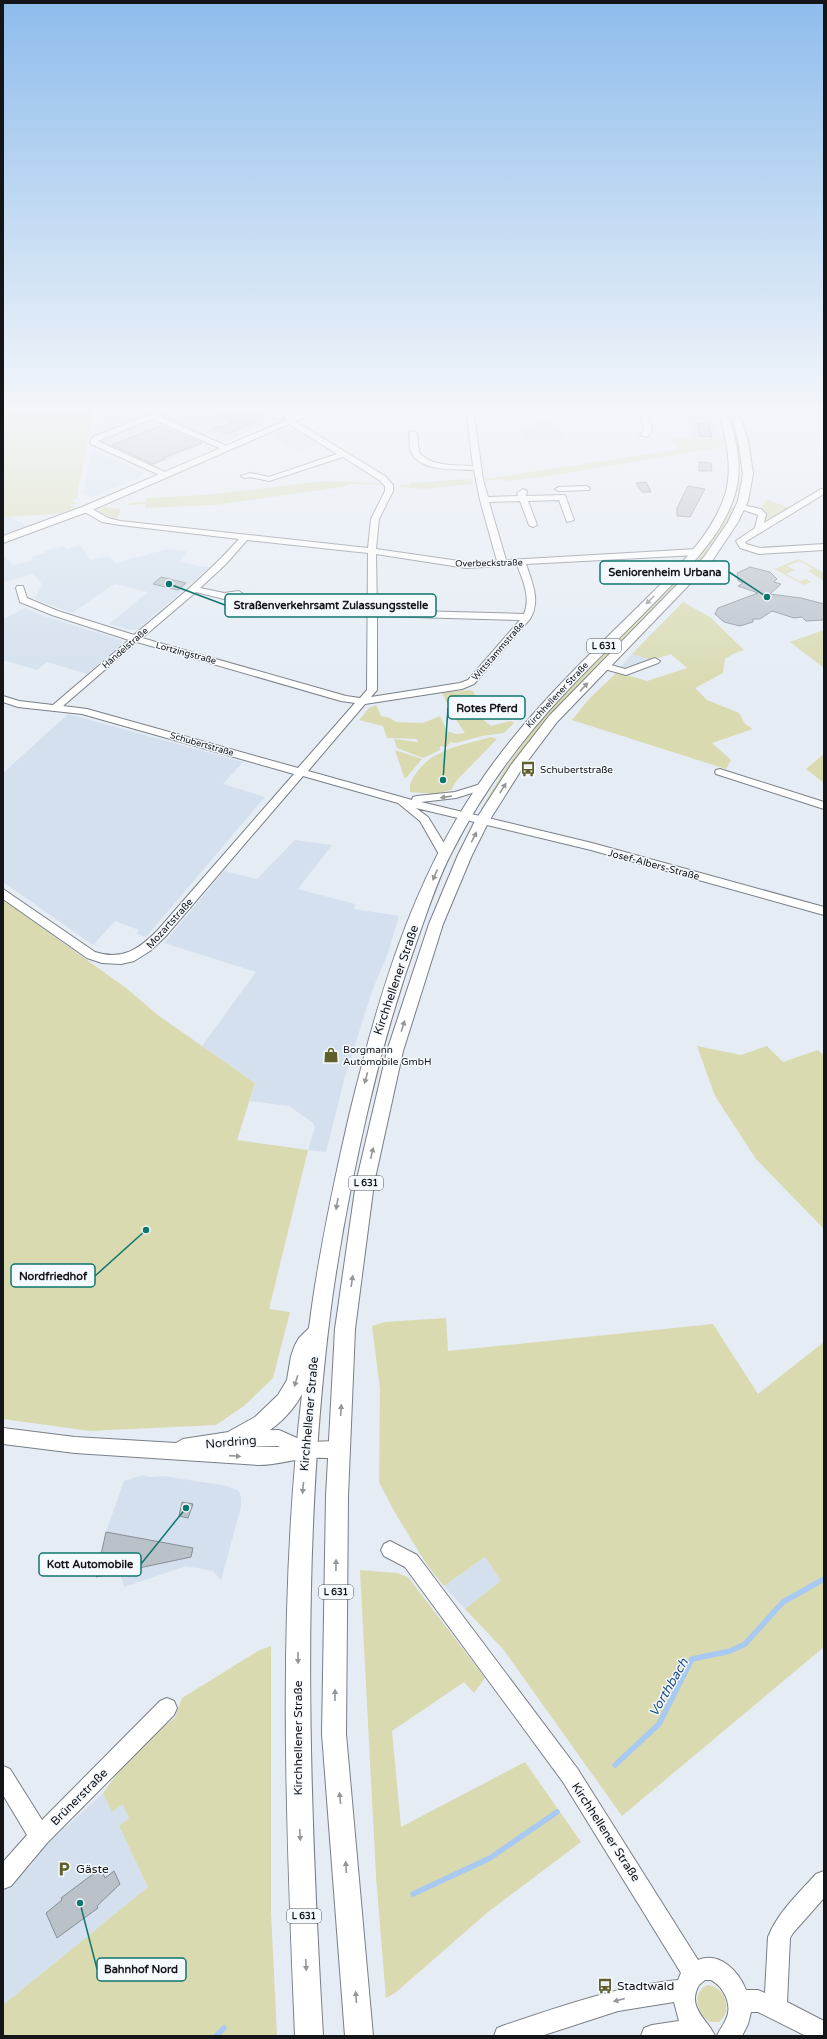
<svg xmlns="http://www.w3.org/2000/svg" width="827" height="2039" font-family="'Varela Round',sans-serif">
	<rect width="100%" height="100%" fill="#e5ecf4"/>
	<!-- built -->
	<g fill="#d4e0ee">
		<polygon points="99,408 162,408 94,435"/>
		<polygon points="185,408 231,408 273,421 225,442 216,442 213,440 217,438 205,433 200,435 195,433 200,431 165,416"/>
		<polygon points="698,413 714,413 721,438 694,438 690,423 685,421 684,416 699,416"/>
		<polygon points="150,421 202,444 202,445 153,465 100,441"/>
		<polygon points="530,422 555,422 559,429 563,429 565,438 522,438 521,430 528,430 527,426 531,426"/>
		<polygon points="285,428 292,429 320,445 300,452 271,435"/>
		<polygon points="92,449 144,473 142,474 144,475 93,497 83,494"/>
		<polygon points="3,517 12,517 26,526 3,534"/>
		<polygon points="80,545 90,560 109,556 115,563 168,549 187,551 180,561 202,567 210,567 138,629 131,630 109,624 148,592 114,584 72,613 35,599 42,584 33,574 6,582 3,579 3,556 13,565 33,560 31,557 45,553 44,551 64,546 67,549"/>
		<polygon points="25,608 44,616 121,640 123,643 87,674 47,662 37,670 3,660 3,619"/>
		<polygon points="632,654 652,660 626,670 619,668"/>
		<polygon points="68,714 243,762 223,784 265,797 146,937 136,934 139,930 115,921 93,945 3,882 3,773"/>
		<polygon points="295,840 332,845 298,889 355,904 354,909 399,916 388,953 372,991 344,1080 326,1152 308,1150 315,1127 312,1122 289,1106 250,1101 255,1083 202,1046 256,972 164,943 224,871 257,879"/>
		<polygon points="143,1475 150,1477 163,1476 227,1486 239,1491 241,1497 241,1507 221,1580 213,1571 186,1566 124,1587 120,1572 96,1577 106,1532 124,1481"/>
		<polygon points="485,1557 501,1581 465,1609 444,1586"/>
		<polygon points="103,1793 112,1811 122,1804 129,1818 119,1826 148,1887 3,2005 3,1885 16,1873 19,1877 33,1863 39,1852"/>
	</g>
	<!-- green -->
	<g fill="#d9dab0">
		<polygon points="3,408 93,408 77,498 70,500 78,504 69,504 76,508 58,514 3,517"/>
		<polygon points="671,439 718,439 722,440 723,447 544,477 507,481 501,479 485,481 485,479 680,449 672,443"/>
		<polygon points="467,479 472,480 473,484 424,489 400,487 401,485 410,485 411,483"/>
		<polygon points="323,481 380,483 382,485 351,484 342,487 215,505 145,508 145,504 130,505 130,503 146,502 146,498 206,495"/>
		<polygon points="738,500 729,522 713,547 707,545 729,509 736,506"/>
		<polygon points="766,500 769,500 789,508 765,521 766,512 761,508"/>
		<polygon points="105,507 120,509 121,510 116,520 98,511"/>
		<polygon points="705,548 711,549 700,561 558,706 526,745 483,809 481,809 507,766 544,715"/>
		<polygon points="799,559 824,573 824,581 808,571 813,569 800,561 787,566 795,570 786,574 800,581 806,579 811,582 804,585 774,569"/>
		<polygon points="683,602 710,617 744,650 733,654 725,659 723,673 695,688 707,700 739,713 745,724 753,729 712,743 731,760 726,769 572,720 589,699 617,672 647,681 687,668 671,654 652,660 632,654"/>
		<polygon points="824,630 824,668 790,642"/>
		<polygon points="469,690 473,691 486,715 481,718 491,726 511,721 514,723 504,733 482,736 456,743 450,742 447,747 440,746 440,750 423,758 397,748 394,739 418,742 417,739 387,738 383,726 359,720 369,708 376,705 381,716 390,718 396,722 423,723 440,716 447,731 456,734 465,733 453,715 442,693"/>
		<path d="M491 737 497 739 457 780 451 790 435 794 410 792C409 784 412 779 417 772 434 748 465 745 491 737Z"/>
		<polygon points="395,750 422,759 406,778 404,777"/>
		<polygon points="824,754 824,783 806,769"/>
		<polygon points="3,900 126,988 159,1016 255,1083 237,1140 308,1150 269,1309 290,1312 273,1378 244,1406 216,1425 90,1431 3,1419"/>
		<polygon points="697,1046 741,1055 767,1046 783,1062 818,1050 822,1054 824,1053 824,1229 756,1159 715,1096"/>
		<polygon points="446,1318 448,1351 713,1324 758,1394 824,1342 824,1647 622,1816 503,1649 465,1609 501,1581 485,1557 444,1586 427,1565 394,1511 379,1482 380,1389 372,1326 385,1322"/>
		<polygon points="360,1570 397,1573 408,1577 485,1678 474,1693 464,1682 392,1731 401,1827 525,1762 581,1842 488,1912 395,1993 386,1998 376,1876"/>
		<polygon points="271,1646 271,1913 277,2036 3,2036 3,2005 148,1887 119,1826 129,1818 122,1804 112,1812 103,1793 106,1789 139,1744 175,1718 182,1698 258,1651"/>
		<path d="M707 1985C725 1986 734 2010 719 2022H710C697 2013 691 1994 707 1985Z"/>
	</g>
	<g fill="none" stroke-linecap="round" stroke-linejoin="round">
		<!-- stream -->
		<g stroke="#a7c9f2" stroke-width="5.5">
			<polyline points="615,1765 659,1724 692,1659 730,1651 745,1644 783,1602 824,1579"/>
			<polyline points="413,1894 490,1858 557,1812"/>
			<polyline points="216,2036 224,2028"/>
		</g>
	</g>
	<!-- building -->
	<g fill="#bac1c9" stroke="#898f97">
		<polygon points="200,408 230,408 258,415 249,419 256,422 227,434 214,429 233,422"/>
		<polygon points="697,423 709,423 712,437 700,436"/>
		<polygon points="160,426 202,443 163,458 165,459 153,464 112,445"/>
		<polygon points="699,462 711,463 712,471 699,471"/>
		<polygon points="646,482 651,492 642,492 636,483"/>
		<polygon points="688,486 705,489 690,517 677,516 677,508"/>
		<polygon points="750,567 770,572 777,579 774,582 781,584 770,594 801,598 824,604 824,620 806,621 802,617 794,618 772,611 760,619 753,619 753,622 740,626 724,622 715,614 718,608 758,593 738,586 743,583 738,581 737,573"/>
		<polygon points="161,577 186,583 178,590 153,584"/>
		<polygon points="182,1502 193,1504 188,1518 179,1516"/>
		<polygon points="106,1532 193,1548 191,1557 96,1577"/>
		<polygon points="101,1868 105,1878 114,1871 120,1884 97,1906 98,1908 57,1938 46,1913 62,1900 61,1898"/>
	</g>
	<g fill="none" stroke-linecap="round" stroke-linejoin="round">
		<!-- minor casing -->
		<g stroke="#797f86" stroke-width="2">
			<g id="minor">
				<polygon points="167,408 177,408 159,416 231,448 224,450 152,419 98,441 167,473 168,475 164,477 91,444 90,441 93,437"/>
				<polygon points="245,408 256,408 283,417 279,419"/>
				<path d="M284 408H291L293 420 385 476 393 485V491L379 519 376 549 466 562 497 561 480 500 474 470C456 469 420 472 411 452 409 446 410 439 409 433L413 431 417 433 419 452C431 467 455 465 473 466L466 408H473L483 480 488 497 518 496 517 493 523 489 527 491 526 496 565 495 574 520 567 522 559 500 528 501 537 525 533 527 529 525 520 501 489 502 506 560 697 549 701 552 697 555 526 564C532 582 541 601 530 619L474 684 462 689 365 704 308 771 412 800 413 797 417 796 455 792 484 783 488 784 489 786 488 788 456 798 421 802 592 843 824 907V915L591 850 416 808 428 817 450 853 444 857 440 856 420 821 398 803 303 776 165 937 150 951 134 961 121 964 102 963 87 958 3 899V889L95 952C122 961 139 949 157 931L294 774 82 714 18 707 3 702V696L19 701 53 705 129 640 52 615 20 602 16 588 17 586H23L27 598 58 611 134 635C171 604 207 575 239 539L120 525 102 522 83 511V507H89L108 518 120 521 368 548 371 519 385 491V486L379 480 343 457 269 481 250 477 245 478 241 476 250 473 269 477 337 454 287 423ZM247 540 368 553 367 690 360 698 346 696 142 638 196 592 224 599 242 596 243 594 239 591 224 593 200 588 226 564ZM376 554 466 568 517 565C523 580 531 598 524 614L377 610ZM377 616 520 620 468 680 460 683 371 697 377 690ZM137 642 341 701 355 703 298 768 87 709 63 706Z"/>
				<polygon points="638,408 645,408 652,430 647,437 640,435 644,430"/>
				<polygon points="586,486 590,488 589,490 559,491 555,489 559,487"/>
				<polygon points="821,489 824,489 824,494 745,542 746,544 760,548 824,544 824,550 759,554 740,548 736,541 755,528 758,515 738,508 738,504 761,509 766,514 764,523"/>
				<polygon points="655,658 660,661 658,663 626,675 601,668 599,666 604,663 625,669"/>
				<polygon points="720,769 824,802 824,809 716,774 715,772 716,770"/>
				<path d="M3 1428 75 1437 176 1443 183 1439 235 1431 279 1430 306 1442 339 1441 345 1443 348 1449 345 1455C333 1460 320 1457 308 1458 291 1460 275 1465 258 1465L75 1453 3 1444ZM278 1446 280 1447H238Z"/>
				<path d="M390 1541 417 1555 577 1768 698 1960C720 1951 739 1972 746 1990H758L765 1993 768 1937C778 1912 798 1894 816 1874L824 1871V1898L793 1933 790 1938 787 2002 824 2021V2036H806L758 2012H751L748 2024 742 2036H717C719 2030 724 2025 726 2019 733 2005 724 1987 711 1980H705L699 1985C686 2008 708 2019 715 2036H641L644 2028 652 2025 679 2021 674 2002 618 2011 541 2036H494L497 2028 505 2025C562 2006 618 1986 678 1980L681 1973 563 1782 405 1567 384 1556 381 1550 384 1544Z"/>
				<polygon points="167,1698 174,1701 177,1708 174,1715 47,1843 11,1886 3,1889 3,1862 27,1835 3,1795 3,1766 10,1769 42,1820 160,1701"/>
			</g>
		</g>
		<!-- major casing -->
		<g stroke="#797f86" stroke-width="2">
			<g id="major">
				<polygon points="315,408 326,408 90,511 3,543 3,536 82,507"/>
				<path d="M718 408H726C735 436 744 465 735 494 722 537 688 568 658 599 627 631 595 661 565 693 521 740 482 793 453 850 439 876 430 904 420 932 399 990 382 1048 368 1109 353 1174 340 1240 331 1307 300 1549 309 1793 323 2036H295C286 1823 277 1607 302 1394 288 1421 262 1438 235 1449L228 1446 225 1439 228 1432 255 1417 278 1395 287 1380 291 1356 295 1345 299 1338 309 1328C318 1256 333 1186 349 1116 377 1001 411 884 478 785 510 737 549 695 590 654 611 633 633 612 654 591 682 563 712 534 725 495 734 466 725 436 718 408Z"/>
				<polygon points="737,416 741,419 748,440 753,474 748,501 738,522 712,561 557,722 523,767 489,821 472,855 443,924 403,1051 374,1183 355,1329 348,1496 346,1734 373,2036 345,2036 322,1734 326,1496 335,1329 356,1183 387,1051 429,924 458,855 475,821 511,765 549,716 704,557 728,522 738,501 743,474 738,440 733,419"/>
			</g>
		</g>
		<!-- minor -->
		<use href="#minor" fill="#fff" fill-rule="evenodd"/>
		<!-- major -->
		<use href="#major" fill="#fff" fill-rule="evenodd"/>
	</g>
	<!-- one-way arrows -->
	<defs><path id="oneway-solid" d="M-6-.8H1V-3.2L6.5 0L1 3.2V.8H-6Z"/></defs>
	<g fill="#959697">
		<use href="#oneway-solid" transform="translate(650 600) rotate(135)"/>
		<use href="#oneway-solid" transform="translate(584 687) rotate(-47)"/>
		<use href="#oneway-solid" transform="translate(503 788) rotate(-58)"/>
		<use href="#oneway-solid" transform="translate(446 797) rotate(171)"/>
		<use href="#oneway-solid" transform="translate(474 837) rotate(-63)"/>
		<use href="#oneway-solid" transform="translate(435 875) rotate(113)"/>
		<use href="#oneway-solid" transform="translate(403 1026) rotate(-73)"/>
		<use href="#oneway-solid" transform="translate(366 1078) rotate(105)"/>
		<use href="#oneway-solid" transform="translate(372 1153) rotate(-77)"/>
		<use href="#oneway-solid" transform="translate(337 1204) rotate(100)"/>
		<use href="#oneway-solid" transform="translate(352 1281) rotate(-82)"/>
		<use href="#oneway-solid" transform="translate(296 1381) rotate(107)"/>
		<use href="#oneway-solid" transform="translate(341 1410) rotate(-87)"/>
		<use href="#oneway-solid" transform="translate(235 1456) rotate(4)"/>
		<use href="#oneway-solid" transform="translate(303 1488) rotate(95)"/>
		<use href="#oneway-solid" transform="translate(336 1565) rotate(-89)"/>
		<use href="#oneway-solid" transform="translate(298 1658) rotate(90)"/>
		<use href="#oneway-solid" transform="translate(335 1695) rotate(-89)"/>
		<use href="#oneway-solid" transform="translate(340 1798) rotate(-96)"/>
		<use href="#oneway-solid" transform="translate(300 1835) rotate(87)"/>
		<use href="#oneway-solid" transform="translate(346 1867) rotate(-94)"/>
		<use href="#oneway-solid" transform="translate(306 1965) rotate(87)"/>
		<use href="#oneway-solid" transform="translate(356 1997) rotate(-94)"/>
		<use href="#oneway-solid" transform="translate(619 2000) rotate(165)"/>
	</g>
	<!-- sky -->
	<linearGradient id="sky" x2="0" y2="1"><stop stop-color="#8ebcec"/><stop offset="0.59" stop-color="#f3f6fa"/><stop offset="1" stop-color="#f3f6fa" stop-opacity="0"/></linearGradient>
	<rect width="827" height="693" fill="url(#sky)"/>
	<!-- icons -->
	<defs>
		<g id="bus-bare" transform="scale(1.2)"><path d="M-5-6H5V4H4V6H2V4H-2V6H-4V4H-5ZM-3.5-4V0h7V-4ZM-3.5 1.2v1.5H-2V1.2ZM2 1.2v1.5H3.5V1.2Z" fill="#61602d" stroke="#f4f9fe" stroke-width="2.5" paint-order="stroke"/></g>
		<g id="shop-bare" transform="scale(1.2)"><path d="M-5-2.5h2.3a2.7 3.5 0 0 1 5.4 0H5L5.5 6h-11ZM-1.5-2.5h3a1.5 2.3 0 0 0-3 0Z" fill="#61602d" stroke="#f4f9fe" stroke-width="2.5" paint-order="stroke"/></g>
		<g id="parking-bare" transform="scale(1.2)"><path d="M-3.5-5.5H1a3.5 3.5 0 0 1 0 7H-1V5.5H-3.5ZM-1-3.4V-.6H.8a1.4 1.4 0 0 0 0-2.8Z" fill="#61602d" stroke="#f4f9fe" stroke-width="2.5" paint-order="stroke"/></g>
	</defs>
	<g fill-rule="evenodd">
		<use href="#bus-bare" x="528" y="769"/>
		<use href="#shop-bare" x="331" y="1055"/>
		<use href="#parking-bare" x="64" y="1869"/>
		<use href="#bus-bare" x="605" y="1986"/>
	</g>
	<g text-anchor="middle" stroke-width="3" stroke-linejoin="round" paint-order="stroke">
		<!-- far-street labels -->
		<g font-size="9" fill="#131518" stroke="#f4f9fe">
			<text transform="translate(489 563) rotate(-1)" y="3">Overbeckstraße</text>
			<text transform="translate(125 648) rotate(-41)" y="3">Händelstraße</text>
			<text transform="translate(498 651) rotate(-49)" y="3">Wittstammstraße</text>
			<text transform="translate(186 653) rotate(15)" y="3">Lortzingstraße</text>
			<text transform="translate(557 695) rotate(-47)" y="3">Kirchhellener Straße</text>
			<text transform="translate(202 744) rotate(16)" y="3">Schubertstraße</text>
		</g>
		<!-- shield labels -->
		<g fill="#f4f9fe" stroke="#56595d" stroke-width="1">
			<rect x="587" y="639" width="34" height="14" rx="3"/>
			<rect x="349" y="1176" width="34" height="14" rx="3"/>
			<rect x="319" y="1585" width="34" height="14" rx="3"/>
			<rect x="287" y="1909" width="34" height="14" rx="3"/>
		</g>
		<g font-size="9" font-weight="bold" fill="#131518">
			<text x="604" y="649">L 631</text>
			<text x="366" y="1186">L 631</text>
			<text x="336" y="1595">L 631</text>
			<text x="304" y="1919">L 631</text>
		</g>
		<!-- poi labels -->
		<g font-size="10" fill="#131518" stroke="#f4f9fe" text-anchor="start">
			<text x="540" y="773">Schubertstraße</text>
			<text x="343" y="1053">Borgmann<tspan x="343" dy="12">Automobile GmbH</tspan></text>
		</g>
		<!-- street labels -->
		<g font-size="10" fill="#131518" stroke="#f4f9fe">
			<text transform="translate(654 864) rotate(15)" y="4">Josef-Albers-Straße</text>
			<text transform="translate(169 923) rotate(-48)" y="4">Mozartstraße</text>
		</g>
		<!-- near-street labels -->
		<g font-size="12" fill="#131518" stroke="#f4f9fe">
			<text transform="translate(396 980) rotate(-71)" y="4">Kirchhellener Straße</text>
			<text transform="translate(309 1414) rotate(-85)" y="4">Kirchhellener Straße</text>
			<text transform="translate(231 1442) rotate(-5)" y="4">Nordring</text>
			<text transform="translate(298 1738) rotate(-90)" y="4">Kirchhellener Straße</text>
			<text transform="translate(79 1797) rotate(-45)" y="4">Brünerstraße</text>
			<text transform="translate(606 1832) rotate(57)" y="4">Kirchhellener Straße</text>
		</g>
		<!-- near-poi labels -->
		<g font-size="12" fill="#131518" stroke="#f4f9fe" text-anchor="start">
			<text x="76" y="1873">Gäste</text>
			<text x="617" y="1990">Stadtwald</text>
		</g>
		<!-- near-water labels -->
		<g font-size="13" font-style="italic" fill="#234f82" stroke="#f4f9fe">
			<text transform="translate(668 1687) rotate(-60)" y="5">Vorthbach</text>
		</g>
	</g>
	<!-- callouts -->
	<path fill="none" stroke="#0f766e" stroke-width="1.5" d="M767 597L729 572M169 584L225 605M443 780L448 708M146 1230L95 1276M186 1508L141 1564M80 1903L97 1969"/>
	<g fill="#0f766e" stroke="#f4f9fe" stroke-width="1.5">
		<circle cx="767" cy="597" r="4"/>
		<circle cx="169" cy="584" r="4"/>
		<circle cx="443" cy="780" r="4"/>
		<circle cx="146" cy="1230" r="4"/>
		<circle cx="186" cy="1508" r="4"/>
		<circle cx="80" cy="1903" r="4"/>
	</g>
	<g fill="#f4f9fe" stroke="#0f766e" stroke-width="1.5">
		<rect x="600" y="561" width="129" height="23" rx="4"/>
		<rect x="225" y="594" width="211" height="23" rx="4"/>
		<rect x="448" y="696" width="77" height="23" rx="4"/>
		<rect x="11" y="1264" width="84" height="23" rx="4"/>
		<rect x="39" y="1553" width="102" height="23" rx="4"/>
		<rect x="97" y="1958" width="89" height="23" rx="4"/>
	</g>
	<g font-size="11" text-anchor="middle" font-weight="bold" fill="#131518">
		<text x="665" y="576">Seniorenheim Urbana</text>
		<text x="331" y="609">Straßenverkehrsamt Zulassungsstelle</text>
		<text x="487" y="712">Rotes Pferd</text>
		<text x="53" y="1280">Nordfriedhof</text>
		<text x="90" y="1568">Kott Automobile</text>
		<text x="141" y="1973">Bahnhof Nord</text>
	</g>
	<!-- border -->
	<rect width="827" height="2039" fill="none" stroke="#131518" stroke-width="8"/>
</svg>
